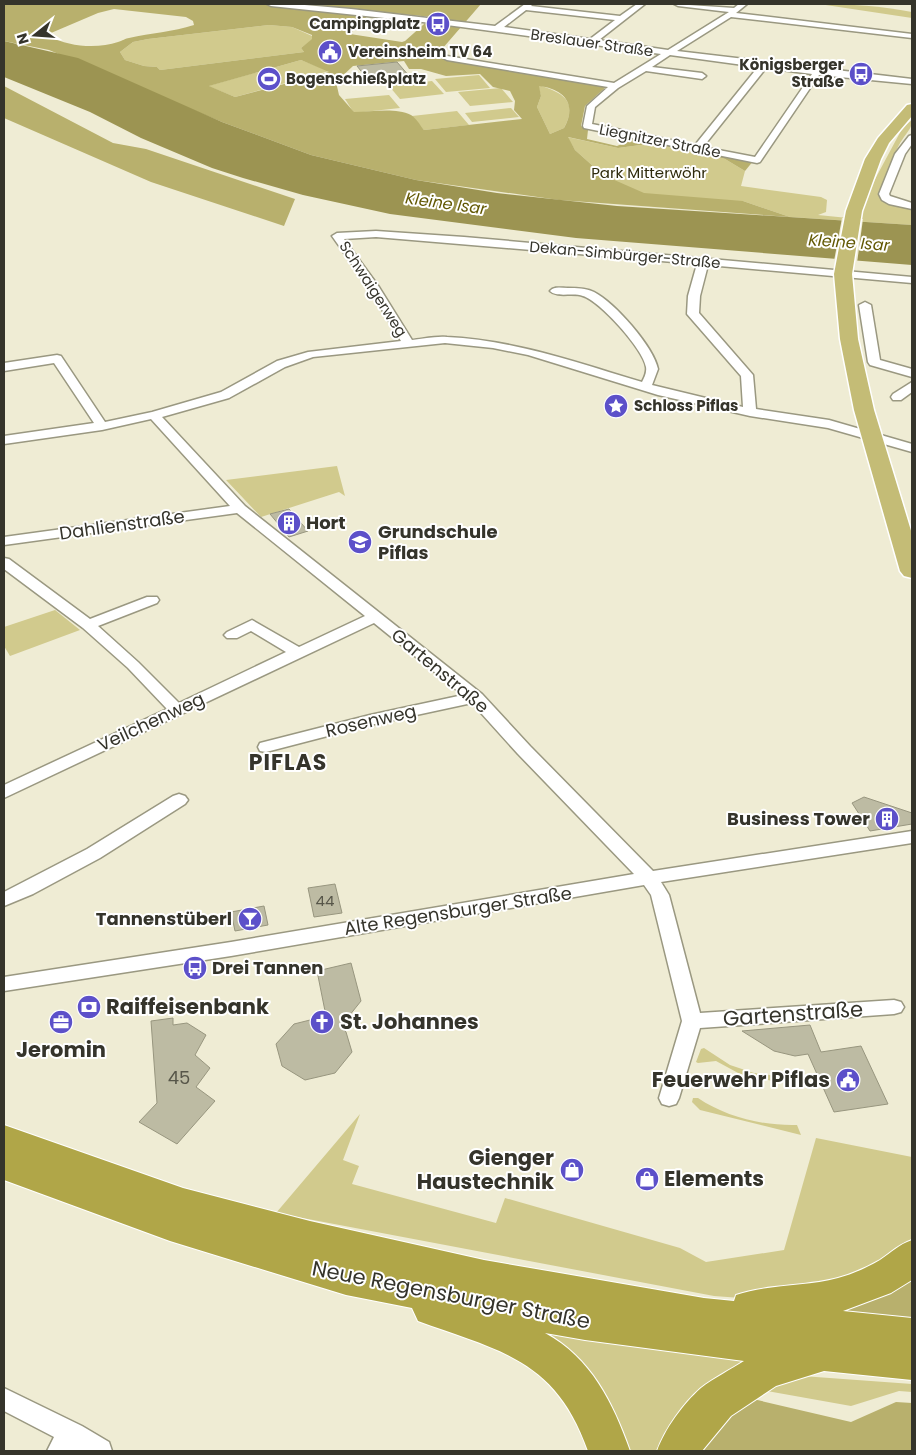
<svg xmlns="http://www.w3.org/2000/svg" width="916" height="1455" font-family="Poppins,sans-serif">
	<rect width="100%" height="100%" fill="#efecd4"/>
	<!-- green -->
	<g fill="#d1ca8d">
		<path d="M819 4C851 4 881 6 912 12V18Z"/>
		<polygon points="269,25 292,27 312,36 313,39 301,48 304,52 160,70 157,67 144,66 125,60 120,52 133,42 148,39"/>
		<polygon points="301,60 329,71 235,97 208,86"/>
		<polygon points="479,75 490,88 446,92 435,79"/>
		<polygon points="432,81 444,94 400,99 389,86"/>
		<path d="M538 85C562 92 579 101 564 128L550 134 537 107 541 96Z"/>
		<polygon points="501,88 513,102 470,106 458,92"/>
		<polygon points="389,95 400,108 354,113 345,99"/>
		<polygon points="511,108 519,117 472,122 465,113"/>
		<polygon points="457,111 469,125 424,130 412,116"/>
		<path d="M912 120C912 128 908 131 904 137 893 152 889 171 881 188L883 194 904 205 912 206V225L790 217 743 201 614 203 603 175 575 150 567 137 618 148 648 144 699 151 725 159 745 171 741 186 821 197 827 200 826 212 818 215 858 219 859 209 903 127Z"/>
		<polygon points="337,466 345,496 339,492 261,517 226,480"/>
		<polygon points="55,610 80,630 10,656 4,646 4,627"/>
		<polygon points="704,1048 730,1065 754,1073 777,1076 782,1083 740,1074 716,1061 698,1063 696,1062 701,1049"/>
		<path d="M693 1098H698C726 1117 763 1126 797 1125L801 1135 700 1110 692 1102Z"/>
		<polygon points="360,1114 343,1160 359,1166 352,1184 496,1223 505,1198 680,1248 706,1262 784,1250 816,1138 912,1157 912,1238 897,1255 857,1276 741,1298 714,1296 276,1213"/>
		<polygon points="504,1319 765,1358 660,1451 624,1451 622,1439"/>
		<polygon points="802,1376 912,1384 912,1392 899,1391 851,1406 767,1391 784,1380"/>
	</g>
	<!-- forest -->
	<g fill="#b8b06d" fill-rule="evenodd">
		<path d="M4 4H481L436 56 607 86 585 106 581 126 588 130 587 139 617 146 633 139 754 160 745 171 725 159 699 151 648 144 618 148 568 137 575 150 603 175 644 193 743 201 790 217 559 200 416 180 311 155 222 122 49 50 4 41ZM114 9 186 17 193 21 194 25C173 32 151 33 129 38 126 38 122 41 118 42 98 49 68 47 50 36L51 33 98 13ZM372 11 432 17 405 41 402 42 350 34ZM269 25 292 27 312 35V39L301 48 304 52 160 70 157 67 144 66 125 60 120 52 133 42 148 39ZM301 60 329 72 235 97 209 86ZM404 61 409 69H421L446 76 480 74 493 87 510 91 515 101 514 110 522 119 424 130C420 125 416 118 411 115 395 107 371 112 354 112L339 95 336 82 353 66ZM539 86C563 89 578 103 564 128L550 134 537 107 541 96Z"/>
		<polygon points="4,86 113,143 146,149 295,199 284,226 151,182 4,118"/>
		<polygon points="912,1271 912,1323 797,1316 897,1282"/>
		<polygon points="740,1396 851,1422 896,1402 912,1403 912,1451 693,1451 697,1440"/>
	</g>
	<!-- water -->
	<polygon fill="#9c9452" points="4,41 78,58 222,122 311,155 416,180 497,193 617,206 912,225 912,265 576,238 390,214 303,195 243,178 212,168 141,138 90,112 4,77"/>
	<!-- pier -->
	<polygon fill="#efecd4" points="842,218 863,219 857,263 834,261"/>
	<!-- building -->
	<g fill="#bdbba3" stroke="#98967f">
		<polygon points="397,62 410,77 369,81 357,66"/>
		<polygon points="289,509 308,531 289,537 270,514"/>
		<polygon points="864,797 912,813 912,824 870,831 852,803"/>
		<polygon points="335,884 342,913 314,917 308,888"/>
		<polygon points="264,906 268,925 235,931 231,912"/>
		<polygon points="351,963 361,1001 341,1026 346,1032 352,1052 335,1073 305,1080 282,1066 276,1044 294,1024 326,1016 317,971"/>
		<polygon points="173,1018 173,1025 187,1023 206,1035 195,1055 210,1068 196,1087 215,1101 177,1144 139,1122 157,1103 151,1021"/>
		<polygon points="810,1025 821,1052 861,1046 888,1104 834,1112 808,1054 795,1056 774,1051 742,1031"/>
	</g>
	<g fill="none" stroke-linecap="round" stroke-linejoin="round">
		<!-- minor casing -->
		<g stroke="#9a9881" stroke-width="3">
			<g id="minor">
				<path d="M267 4H293L351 9 495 26 525 4H533L531 6 620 16 637 4H645L599 40 668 50 729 12 678 6 674 4 734 8 739 4H747L736 13 912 34V38L731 17 677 51 912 79V84L819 75 760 162 757 163 584 128 583 126 587 106 608 87 447 60 443 58 447 56 614 83 661 54 432 23 271 6ZM526 10 615 20 590 39 504 27ZM670 55 758 67 695 145 592 124 595 107 618 88 646 71 702 79 706 76 702 73 652 67ZM766 68 812 74 755 157 703 147Z"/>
				<polygon points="912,135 912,144 905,154 889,194 890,196 912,203 912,209 889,204 882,200 879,194 895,154 909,136"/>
				<path d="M376 231 464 237 912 277V283L708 265 700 296 699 313 753 375 756 409 829 420 912 444V452L828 428 750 416 658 395 528 355 493 348 445 343 313 357 285 367 229 398 162 417 245 506 482 694 530 746 653 871 912 831V843L661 882 669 895 700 1013 894 1000 901 1002 904 1007 901 1012 894 1014 700 1028 679 1098 676 1104 669 1106 662 1104 659 1098 682 1021 651 895 644 885 231 956 4 991V977L231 942 634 874 518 754 472 703 370 725 266 752 260 751 258 747 260 743 370 715 463 695 374 623 4 798V785L167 709 128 668 83 628 4 569V558L9 559 90 619 147 597H157L159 600 157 603 98 626 138 662 179 703 286 652 251 631 237 638H227L224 635 227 632 252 620 299 647 365 616 237 513 4 545V537L230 506 151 419 102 430 4 444V436L94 423 54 363 4 371V363L57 355 61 356 105 422 152 412 221 392 277 361 308 352 401 341 369 288 332 236 337 233ZM376 237 697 264 688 296 687 314 741 376 743 407 652 385 658 369C653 346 615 303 594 292 586 288 576 288 568 288 561 288 554 286 550 291 557 298 573 292 583 296 600 301 644 350 646 367 647 373 644 378 642 382 578 363 514 340 447 337 435 336 423 339 412 340L379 287 344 239Z"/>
				<polygon points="865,302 871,305 880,360 912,369 912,377 870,365 868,362 859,305"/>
				<polygon points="912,382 912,392 901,400 893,400 891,397 893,394"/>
				<polygon points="179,794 185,796 188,800 185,804 100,858 33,894 4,906 4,892 87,849 173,796"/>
				<polygon points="4,1388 82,1426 109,1442 112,1451 76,1450 47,1451 54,1437 4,1411"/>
			</g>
		</g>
		<!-- primary casing -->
		<g stroke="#fff" stroke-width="3">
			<polygon id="primary" points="912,104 912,116 889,143 881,159 862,211 852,274 858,339 874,410 912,534 912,578 904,576 900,571 854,410 840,339 834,274 846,211 865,159 878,138 907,105"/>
		</g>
		<!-- trunk casing -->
		<g stroke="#fff" stroke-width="2">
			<path id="trunk" d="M4 1125 183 1188 310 1221 484 1260 704 1298 734 1301 736 1295C768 1284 805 1287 838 1278 853 1274 866 1268 880 1260 892 1252 898 1245 912 1240V1280L891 1293 843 1311 912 1318V1380L824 1371 776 1386 731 1416 702 1451H657C665 1429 683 1404 701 1388 714 1378 730 1370 744 1361L585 1340 545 1333C591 1358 613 1403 630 1451H588C556 1359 500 1351 418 1321L412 1308 346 1295 170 1241 4 1180Z"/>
		</g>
		<!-- minor -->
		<use href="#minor" fill="#fff" fill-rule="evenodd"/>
		<!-- primary -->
		<use href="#primary" fill="#c4bc76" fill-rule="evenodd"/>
		<!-- trunk -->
		<use href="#trunk" fill="#b0a648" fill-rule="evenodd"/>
	</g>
	<!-- icons -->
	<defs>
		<g id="bus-disc" transform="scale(1.25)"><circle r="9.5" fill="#5c50c9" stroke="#fff"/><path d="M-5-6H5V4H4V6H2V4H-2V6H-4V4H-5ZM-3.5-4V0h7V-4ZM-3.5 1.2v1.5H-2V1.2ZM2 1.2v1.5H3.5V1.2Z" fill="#fff"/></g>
		<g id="civic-disc" transform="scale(1.25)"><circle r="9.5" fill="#5c50c9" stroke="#fff"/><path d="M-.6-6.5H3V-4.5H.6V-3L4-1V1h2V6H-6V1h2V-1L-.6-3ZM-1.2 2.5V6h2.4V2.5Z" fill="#fff"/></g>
		<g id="stadium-disc" transform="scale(1.25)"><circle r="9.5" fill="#5c50c9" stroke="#fff"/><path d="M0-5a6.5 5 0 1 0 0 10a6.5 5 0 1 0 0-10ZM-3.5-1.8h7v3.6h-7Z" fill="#fff"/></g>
		<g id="sight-disc" transform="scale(1.25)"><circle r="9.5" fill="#5c50c9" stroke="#fff"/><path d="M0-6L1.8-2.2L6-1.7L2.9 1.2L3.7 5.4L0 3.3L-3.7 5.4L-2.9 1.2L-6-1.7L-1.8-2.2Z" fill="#fff"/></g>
		<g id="building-disc" transform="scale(1.25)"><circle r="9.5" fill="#5c50c9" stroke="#fff"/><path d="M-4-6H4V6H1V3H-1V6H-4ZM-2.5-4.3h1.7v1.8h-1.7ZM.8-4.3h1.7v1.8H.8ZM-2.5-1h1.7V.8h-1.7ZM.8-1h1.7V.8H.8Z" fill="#fff"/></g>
		<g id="school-disc" transform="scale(1.25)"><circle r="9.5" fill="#5c50c9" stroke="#fff"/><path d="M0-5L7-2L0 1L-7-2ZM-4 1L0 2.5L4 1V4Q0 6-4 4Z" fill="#fff"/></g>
		<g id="bar-disc" transform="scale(1.25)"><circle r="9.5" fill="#5c50c9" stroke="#fff"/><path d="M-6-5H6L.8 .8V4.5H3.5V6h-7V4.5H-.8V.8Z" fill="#fff"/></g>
		<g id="bank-disc" transform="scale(1.25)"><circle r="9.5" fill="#5c50c9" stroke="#fff"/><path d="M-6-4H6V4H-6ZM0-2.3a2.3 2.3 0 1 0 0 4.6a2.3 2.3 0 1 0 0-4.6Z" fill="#fff"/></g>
		<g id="office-disc" transform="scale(1.25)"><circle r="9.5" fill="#5c50c9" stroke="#fff"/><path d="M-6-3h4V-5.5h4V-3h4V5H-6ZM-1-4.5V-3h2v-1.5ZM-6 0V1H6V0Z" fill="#fff"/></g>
		<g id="church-disc" transform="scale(1.25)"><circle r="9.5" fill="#5c50c9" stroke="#fff"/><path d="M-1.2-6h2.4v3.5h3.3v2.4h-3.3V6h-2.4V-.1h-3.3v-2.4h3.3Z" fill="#fff"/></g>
		<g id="shop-disc" transform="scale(1.25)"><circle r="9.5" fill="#5c50c9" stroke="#fff"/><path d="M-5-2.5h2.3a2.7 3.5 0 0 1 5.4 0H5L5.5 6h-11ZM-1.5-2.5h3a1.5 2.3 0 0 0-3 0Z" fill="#fff"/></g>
	</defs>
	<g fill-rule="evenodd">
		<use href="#bus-disc" x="438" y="24"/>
		<use href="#civic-disc" x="330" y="52"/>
		<use href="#bus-disc" x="861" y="74"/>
		<use href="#stadium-disc" x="269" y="79"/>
		<use href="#sight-disc" x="616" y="406"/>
		<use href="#building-disc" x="289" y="523"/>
		<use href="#school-disc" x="360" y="542"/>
		<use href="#building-disc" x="887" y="819"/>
		<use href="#bar-disc" x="250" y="919"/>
		<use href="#bus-disc" x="195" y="968"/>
		<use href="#bank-disc" x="89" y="1007"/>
		<use href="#office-disc" x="61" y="1022"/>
		<use href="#church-disc" x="322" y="1022"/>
		<use href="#civic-disc" x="848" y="1080"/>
		<use href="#shop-disc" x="572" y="1170"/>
		<use href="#shop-disc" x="647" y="1179"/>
	</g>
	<g text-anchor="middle" stroke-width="4" stroke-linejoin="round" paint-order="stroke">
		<!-- far-poi labels -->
		<g font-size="15" font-weight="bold" fill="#35342b" stroke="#fff" text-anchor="start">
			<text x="420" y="29" text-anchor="end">Campingplatz</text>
			<text x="348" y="57">Vereinsheim TV 64</text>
			<text x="844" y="70" text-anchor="end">Königsberger<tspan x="844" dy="17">Straße</tspan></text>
			<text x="286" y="84">Bogenschießplatz</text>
			<text x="634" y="411">Schloss Piflas</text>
		</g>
		<!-- far-street labels -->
		<g font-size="15" fill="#35342b" stroke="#fff">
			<text transform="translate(592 43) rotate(8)" y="5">Breslauer Straße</text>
			<text transform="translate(660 141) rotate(11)" y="5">Liegnitzer Straße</text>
			<text transform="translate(625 255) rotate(5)" y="5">Dekan-Simbürger-Straße</text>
			<text transform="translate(373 289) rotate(57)" y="5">Schwaigerweg</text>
		</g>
		<!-- far-park labels -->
		<g font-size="15" fill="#2e2a0c" stroke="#fff">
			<text x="649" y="178">Park Mitterwöhr</text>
		</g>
		<!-- number labels -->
		<g font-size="15" fill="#575649">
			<text x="325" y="906">44</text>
		</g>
		<!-- far-water labels -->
		<g font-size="16" font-style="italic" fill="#625803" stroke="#fff">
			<text transform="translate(446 203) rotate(8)" y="6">Kleine Isar</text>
			<text transform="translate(849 242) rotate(4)" y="6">Kleine Isar</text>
		</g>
		<!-- poi labels -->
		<g font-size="18" font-weight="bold" fill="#35342b" stroke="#fff" text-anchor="start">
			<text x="306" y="529">Hort</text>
			<text x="378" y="538">Grundschule<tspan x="378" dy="21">Piflas</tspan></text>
			<text x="870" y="825" text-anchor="end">Business Tower</text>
			<text x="232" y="925" text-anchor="end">Tannenstüberl</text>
			<text x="212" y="974">Drei Tannen</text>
		</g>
		<!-- street labels -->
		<g font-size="18" fill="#35342b" stroke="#fff">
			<text transform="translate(122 525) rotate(-8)" y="6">Dahlienstraße</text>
			<text transform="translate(440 671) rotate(40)" y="6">Gartenstraße</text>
			<text transform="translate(371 721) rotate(-13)" y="6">Rosenweg</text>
			<text transform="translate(151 722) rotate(-25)" y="6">Veilchenweg</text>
			<text transform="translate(458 911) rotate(-9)" y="6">Alte Regensburger Straße</text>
		</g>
		<!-- near-number labels -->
		<g font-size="18" fill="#575649">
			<text x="179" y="1084">45</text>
		</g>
		<!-- near-poi labels -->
		<g font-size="21" font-weight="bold" fill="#35342b" stroke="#fff" text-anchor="start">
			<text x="106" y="1014">Raiffeisenbank</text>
			<text x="340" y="1029">St. Johannes</text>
			<text x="61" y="1057" text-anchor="middle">Jeromin</text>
			<text x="830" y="1087" text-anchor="end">Feuerwehr Piflas</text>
			<text x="554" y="1165" text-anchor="end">Gienger<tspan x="554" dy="24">Haustechnik</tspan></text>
			<text x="664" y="1186">Elements</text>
		</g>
		<!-- near-street labels -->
		<g font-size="21" fill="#35342b" stroke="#fff">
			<text transform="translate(793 1014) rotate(-4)" y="7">Gartenstraße</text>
			<text transform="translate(451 1295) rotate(11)" y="7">Neue Regensburger Straße</text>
		</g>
		<!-- district labels -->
		<g font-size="22" font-weight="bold" letter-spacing="1" fill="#35342b" stroke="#fff">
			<text x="288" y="770">PIFLAS</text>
		</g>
	</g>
	<!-- border -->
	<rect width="916" height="1455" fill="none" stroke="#35342b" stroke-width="10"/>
	<!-- north arrow -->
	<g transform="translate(35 35) rotate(253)" stroke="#ffffff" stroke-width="4" paint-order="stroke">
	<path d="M0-4L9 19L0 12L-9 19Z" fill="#35342b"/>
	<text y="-8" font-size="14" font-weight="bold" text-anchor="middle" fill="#35342b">N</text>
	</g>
</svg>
